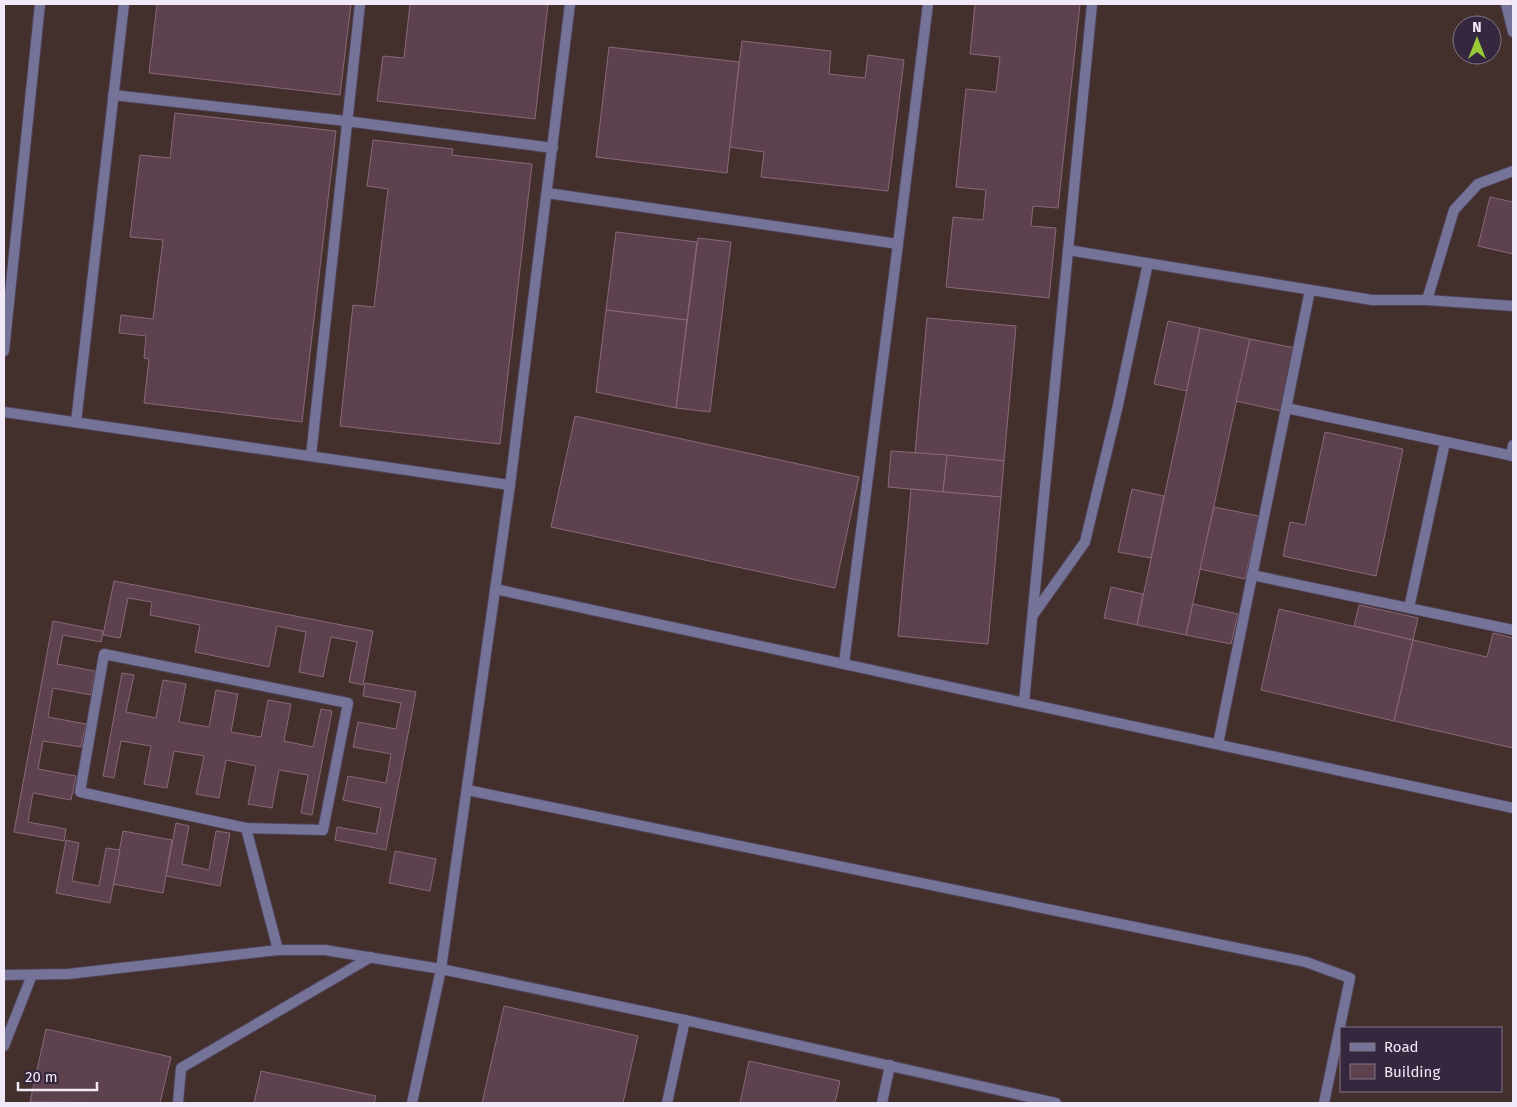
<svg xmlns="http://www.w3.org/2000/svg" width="1517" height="1107" font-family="'Fira Sans',sans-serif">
	<rect width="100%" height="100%" fill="#35273d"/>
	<!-- industrial -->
	<path fill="#432f2c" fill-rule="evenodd" d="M4 4H1513V1103H4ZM1462 25H1492V55H1462ZM1341 1028H1501V1091H1341Z"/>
	<!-- building -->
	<g fill="#5e414f" stroke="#886978">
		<polygon points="157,4 351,4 340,95 149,73"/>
		<polygon points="410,4 548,4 535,119 377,101 383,56 404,58"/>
		<polygon points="975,4 1080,4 1058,208 1033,206 1031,226 1056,228 1049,298 946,287 953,217 983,220 986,190 956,187 966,89 996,92 1000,57 970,54"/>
		<polygon points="742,41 831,51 829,74 865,78 868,55 904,60 888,191 761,177 764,152 729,147"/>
		<polygon points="609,47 739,62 727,173 596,157"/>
		<polygon points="175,113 336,131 302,422 144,403 149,359 144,358 146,336 119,333 121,315 153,319 163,240 130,237 140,155 170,158"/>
		<polygon points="373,140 453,149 452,155 532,164 500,444 340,426 353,305 374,307 388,189 367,186"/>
		<polygon points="1490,197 1513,202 1513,254 1478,246"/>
		<polygon points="616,232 697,242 687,320 606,310"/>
		<polygon points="698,238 731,242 710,412 676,408"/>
		<polygon points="606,310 687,320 676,408 596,392"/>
		<polygon points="927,318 1016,326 1004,461 915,453"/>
		<polygon points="1168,321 1200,328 1187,391 1154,384"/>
		<polygon points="1200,328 1250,339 1186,635 1137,625"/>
		<polygon points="1250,339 1295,348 1281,411 1236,401"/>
		<polygon points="575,416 859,477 835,588 551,527"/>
		<polygon points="1325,432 1403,449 1376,576 1283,556 1290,522 1305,525"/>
		<polygon points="891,451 947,455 943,492 888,487"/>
		<polygon points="947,455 1004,461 1001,497 943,492"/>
		<polygon points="911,489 1001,497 988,644 898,636"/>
		<polygon points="1132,489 1164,496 1151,558 1118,552"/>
		<polygon points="1214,507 1259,516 1245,579 1200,569"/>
		<polygon points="114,581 373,631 363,685 349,682 357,642 331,637 323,677 299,672 306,632 277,626 269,667 195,652 200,625 150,615 152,602 128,598 120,638 103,635"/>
		<polygon points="1111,587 1143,594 1137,625 1104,618"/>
		<polygon points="1193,604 1238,614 1231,644 1186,635"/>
		<polygon points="1359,605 1418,618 1413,640 1354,626"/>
		<polygon points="1279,609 1413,640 1394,721 1261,690"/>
		<polygon points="53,621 103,631 101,642 63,635 57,664 95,671 91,695 53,688 48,717 86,724 81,747 43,741 38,769 76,776 71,800 33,793 28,822 66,829 64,841 14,832"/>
		<polygon points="1493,633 1513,638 1513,748 1394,721 1413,640 1487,657"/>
		<polygon points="122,673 134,675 126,712 156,718 163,680 186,684 179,722 209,727 216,690 238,694 231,732 261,737 268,700 291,704 284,741 313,747 321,709 332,711 312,815 301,813 308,775 279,770 272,808 248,804 256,766 226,760 219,798 196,794 204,756 174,751 167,788 144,784 151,746 121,741 114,778 103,776"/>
		<polygon points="365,683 416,692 386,850 335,840 337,827 376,834 381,808 343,800 348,776 386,783 391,754 353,747 358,722 396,729 401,703 363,696"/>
		<polygon points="176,823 189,826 182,864 209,870 216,831 230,833 220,886 166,876"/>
		<polygon points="123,831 172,840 163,893 113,884"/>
		<polygon points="66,840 79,843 72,881 99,886 106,848 120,850 110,903 56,893"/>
		<polygon points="395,851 436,859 430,891 389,883"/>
		<polygon points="504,1006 638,1036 623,1103 482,1103"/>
		<polygon points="46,1029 171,1057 160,1103 30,1102"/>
		<polygon points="749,1061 840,1081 835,1103 740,1103"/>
		<polygon points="261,1071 376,1096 374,1103 254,1103"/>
	</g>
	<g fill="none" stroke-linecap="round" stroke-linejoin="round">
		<!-- minor casing -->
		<g stroke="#4f4257" stroke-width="12">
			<g id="minor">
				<polyline points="1506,4 1513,32"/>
				<polyline points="113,95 346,121 553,148"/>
				<polyline points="547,193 898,244 928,4"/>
				<polyline points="1068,250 1372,300 1427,300 1454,210 1478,184 1513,171"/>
				<polyline points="1427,300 1513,306"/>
				<polyline points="1286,408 1513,456"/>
				<polyline points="311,456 360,4"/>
				<polyline points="1511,456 1513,445"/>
				<polyline points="1252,575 1513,630"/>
				<polyline points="495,589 1513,808"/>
				<polyline points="1409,608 1445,442"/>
				<polyline points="1033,615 1085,542 1118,405 1148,263"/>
				<polygon points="104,654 348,703 323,830 246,828 80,792"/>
				<polyline points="844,663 898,244"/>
				<polyline points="1024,702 1092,4"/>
				<polyline points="1218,744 1310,290"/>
				<polyline points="467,790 1306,962 1350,978 1324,1103"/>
				<polyline points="246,828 278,950"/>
				<polyline points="4,1046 32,975"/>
				<polyline points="178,1103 181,1068 371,957"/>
				<polyline points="412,1103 441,969"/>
				<polyline points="667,1103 685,1020"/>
				<polyline points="882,1103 890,1065"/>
			</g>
		</g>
		<!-- tertiary casing -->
		<g stroke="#4f4257" stroke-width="12">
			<g id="tertiary">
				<polyline points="4,351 40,4"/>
				<polyline points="4,412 510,485"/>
				<polyline points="76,422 124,4"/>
				<polyline points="441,969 510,485 570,4"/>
				<polyline points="4,975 68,974 278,950 325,950 441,969 685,1020 1056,1103"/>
			</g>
		</g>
		<!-- minor -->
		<use href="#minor" stroke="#757397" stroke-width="10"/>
		<!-- tertiary -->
		<use href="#tertiary" stroke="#757397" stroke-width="10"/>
	</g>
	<!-- border -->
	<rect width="1517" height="1107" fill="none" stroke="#f2e9f8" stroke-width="10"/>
	<!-- legend -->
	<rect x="1340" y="1027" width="162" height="65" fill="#35273d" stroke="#817588"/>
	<rect x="1350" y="1043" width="25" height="8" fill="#757397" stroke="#817588"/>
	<text x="1384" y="1052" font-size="15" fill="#f2e9f8">Road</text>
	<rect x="1350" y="1064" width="25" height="15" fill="#5e414f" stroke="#817588"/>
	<text x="1384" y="1077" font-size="15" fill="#f2e9f8">Building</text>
	<!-- north arrow -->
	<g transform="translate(1477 40)"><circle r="24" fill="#35273d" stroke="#817588"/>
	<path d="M0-4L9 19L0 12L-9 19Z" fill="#98cb37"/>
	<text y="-8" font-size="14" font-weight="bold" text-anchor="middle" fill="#f2e9f8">N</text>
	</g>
	<!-- scale -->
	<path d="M18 1082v8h79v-8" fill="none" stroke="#f2e9f8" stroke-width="2.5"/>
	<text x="25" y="1082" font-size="15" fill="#f2e9f8" stroke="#35273d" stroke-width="4" paint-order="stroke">20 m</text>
</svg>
